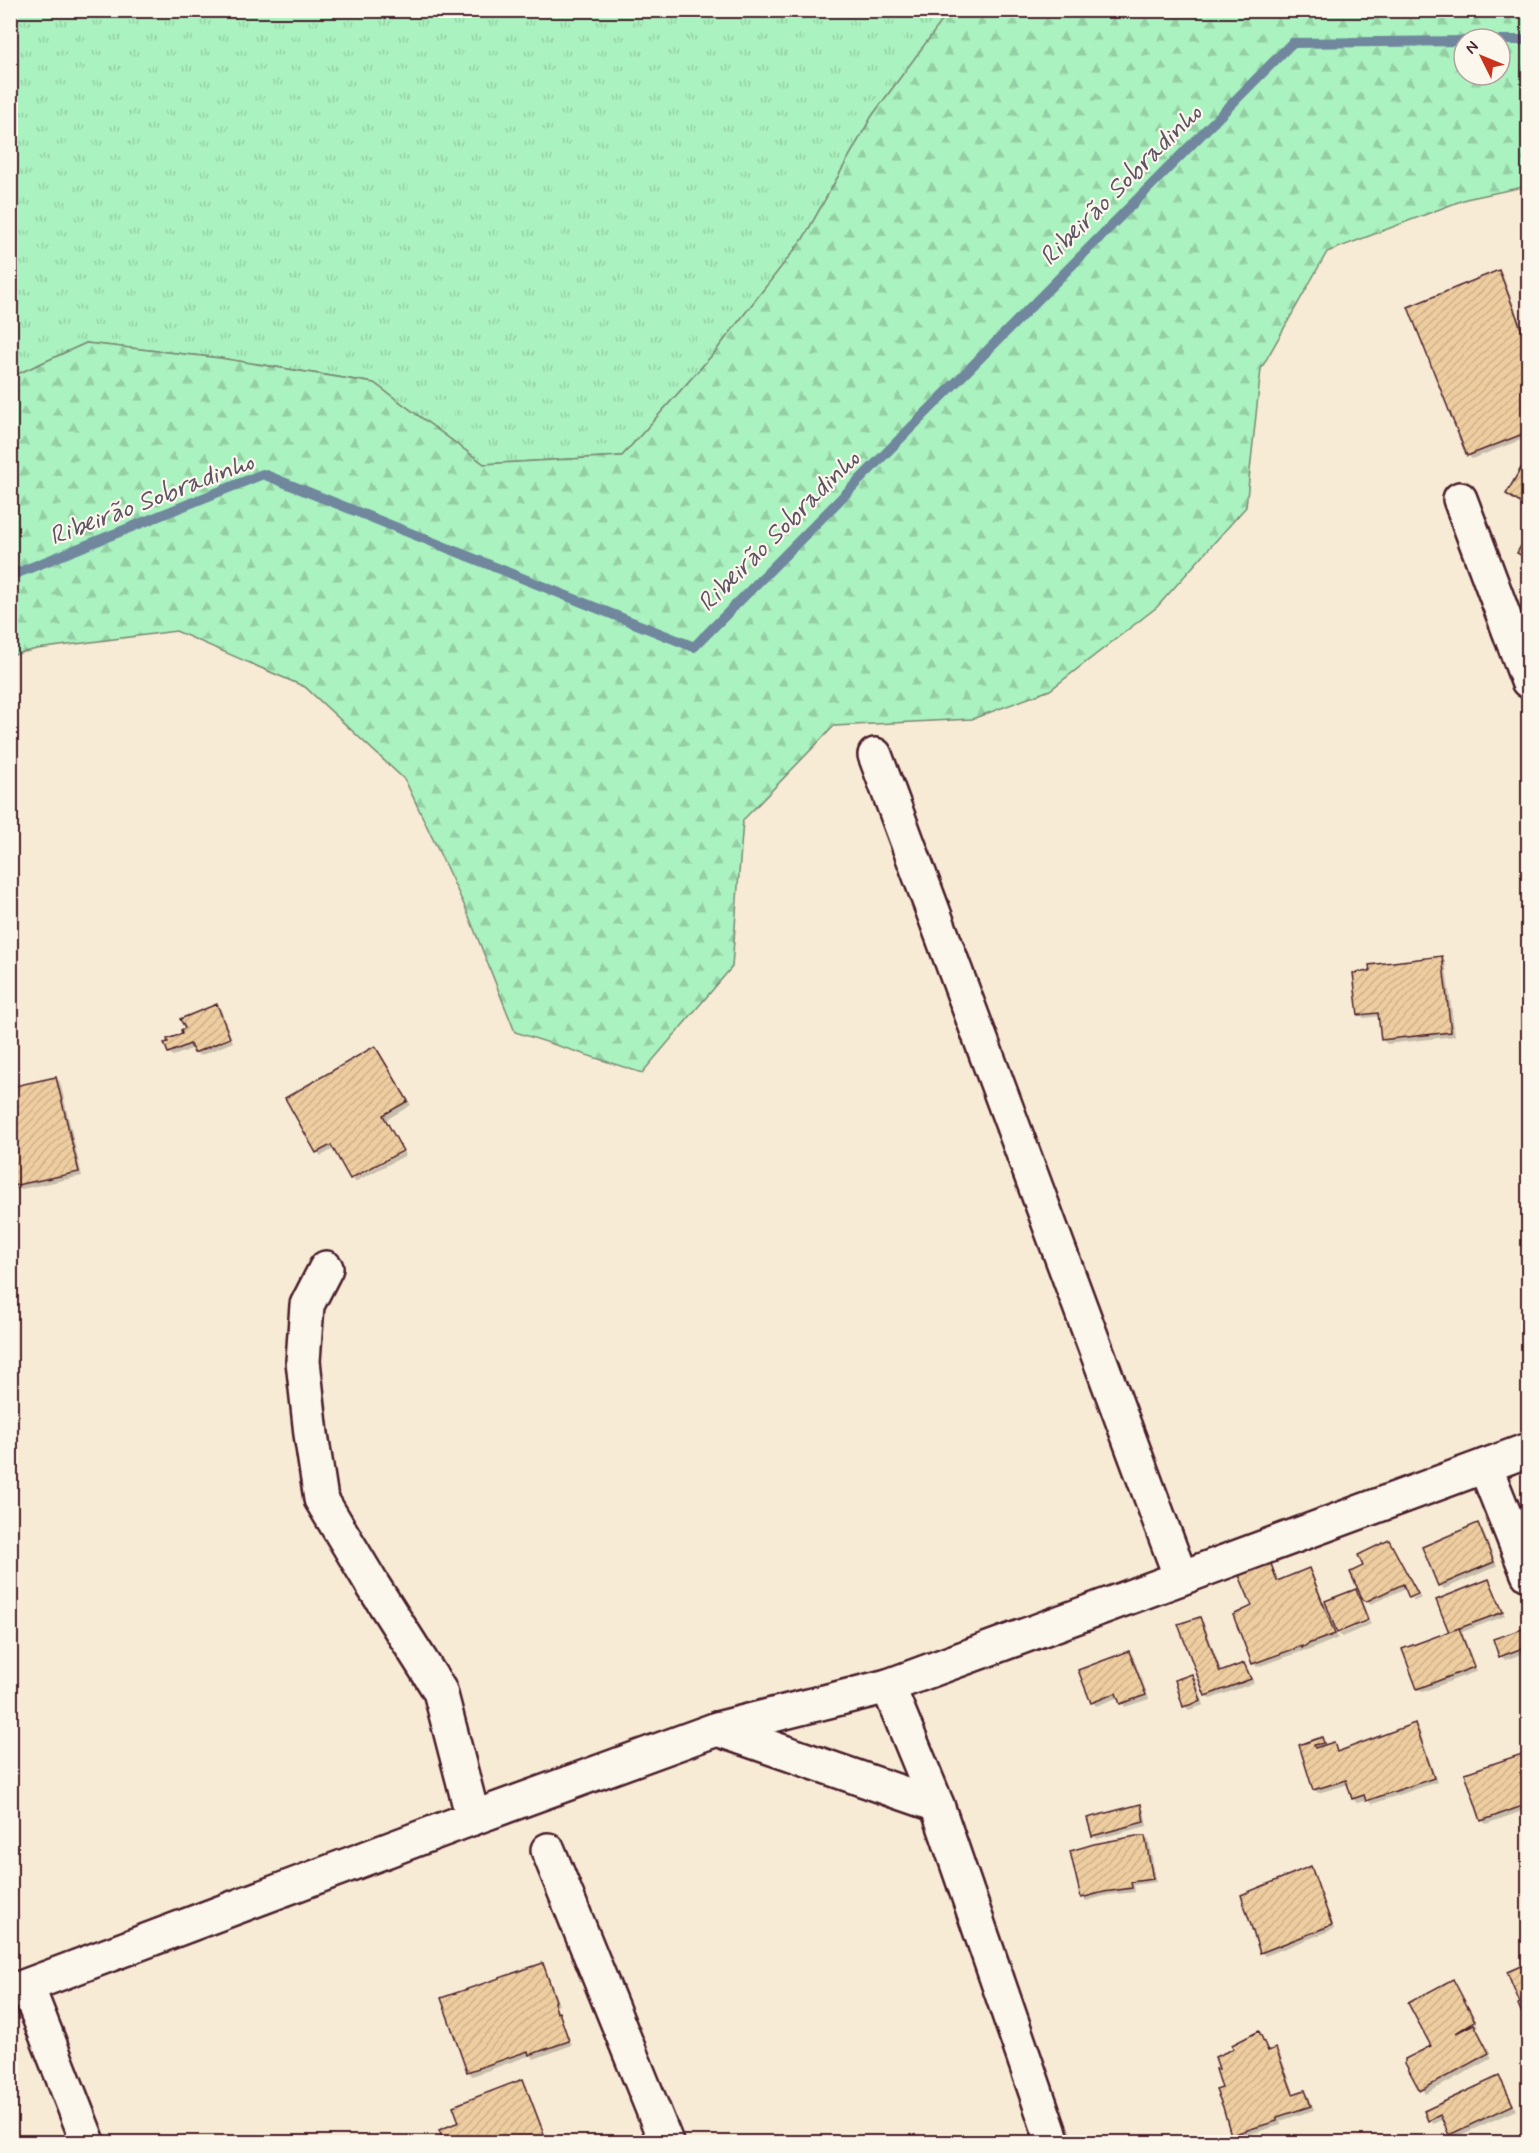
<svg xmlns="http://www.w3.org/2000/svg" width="1539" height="2153" font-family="Mynerve,sans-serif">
	<defs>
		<pattern id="grass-tufts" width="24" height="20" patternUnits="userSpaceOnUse" patternTransform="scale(1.5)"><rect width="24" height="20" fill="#aaf2bf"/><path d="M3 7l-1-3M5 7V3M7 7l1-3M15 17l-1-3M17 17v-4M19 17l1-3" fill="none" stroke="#94cfa4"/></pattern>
		<pattern id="forest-firs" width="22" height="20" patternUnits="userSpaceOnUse" patternTransform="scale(1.5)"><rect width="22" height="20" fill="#aaf2bf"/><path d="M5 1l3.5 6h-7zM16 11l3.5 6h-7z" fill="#94cfa4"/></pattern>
		<pattern id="building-hatch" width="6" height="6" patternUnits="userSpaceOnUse" patternTransform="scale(1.5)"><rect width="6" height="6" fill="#eecea0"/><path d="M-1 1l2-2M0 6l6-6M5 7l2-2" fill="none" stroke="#ceb08a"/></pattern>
	</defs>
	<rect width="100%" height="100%" fill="#f7ebd5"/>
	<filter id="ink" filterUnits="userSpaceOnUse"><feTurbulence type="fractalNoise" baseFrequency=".0167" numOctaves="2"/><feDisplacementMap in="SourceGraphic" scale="12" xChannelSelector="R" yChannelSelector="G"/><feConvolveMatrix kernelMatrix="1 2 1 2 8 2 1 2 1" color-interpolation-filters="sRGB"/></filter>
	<g filter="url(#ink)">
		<!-- grass -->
		<polygon fill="url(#grass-tufts)" stroke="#7a8875" stroke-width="1.5" points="10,11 950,11 872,116 803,239 715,352 622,456 484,464 374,383 220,358 86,343 11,377"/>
		<!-- forest -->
		<path fill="url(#forest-firs)" stroke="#7a8875" stroke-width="1.5" fill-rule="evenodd" d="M950 10 1528 11V186L1466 199 1327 252 1261 369 1246 507 1157 607 1050 690 972 719 834 726 743 820 732 967 642 1073 515 1032 466 909 405 780 305 687 176 631 37 649 11 655V377L86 343 220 358 374 383 484 464 622 456 715 352 803 239 872 116ZM1464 39H1500V75H1464Z"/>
		<!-- shadow -->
		<g fill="#0003">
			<polygon points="1499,272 1503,276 1528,343 1528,437 1472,459 1468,455"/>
			<polygon points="1528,459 1528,509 1507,494"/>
			<polygon points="1441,957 1445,961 1455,1036 1387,1044 1383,1040 1380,1016 1364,1018 1360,1014"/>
			<polygon points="217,1006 221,1010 233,1042 199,1056 194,1048 173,1056 169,1052 184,1034"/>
			<polygon points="375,1048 411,1105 386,1120 402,1150 351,1177 335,1148 321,1156 318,1152"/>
			<polygon points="56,1078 60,1082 82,1176 17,1190 13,1186 10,1173 10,1089"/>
			<polygon points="404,1152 406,1155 355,1182 353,1179"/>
			<polygon points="1478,1525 1482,1529 1497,1566 1444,1589 1440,1585"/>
			<polygon points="1389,1542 1418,1592 1410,1596 1406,1588 1371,1604 1365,1599"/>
			<polygon points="1269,1563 1273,1567 1279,1582 1309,1570 1313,1574 1324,1603 1355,1590 1359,1594 1369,1618 1338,1632 1334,1629 1338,1638 1307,1651 1306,1650 1257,1667 1253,1663 1254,1607"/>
			<polygon points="1488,1581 1492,1585 1505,1616 1462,1632 1477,1671 1422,1692 1418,1688 1451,1633"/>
			<polygon points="1419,1595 1421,1598 1415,1601 1412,1599"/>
			<polygon points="1200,1619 1204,1623 1222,1673 1244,1665 1248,1669 1254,1683 1210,1699 1206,1695"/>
			<polygon points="1370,1621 1371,1624 1342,1637 1339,1634"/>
			<polygon points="1528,1628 1528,1652 1505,1660 1501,1656 1495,1640"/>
			<polygon points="1129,1652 1133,1656 1149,1699 1125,1707 1119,1697 1096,1706 1093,1702"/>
			<polygon points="1192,1675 1196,1679 1204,1705 1189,1710 1185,1706"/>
			<polygon points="1415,1725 1419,1729 1437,1782 1372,1804 1367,1800 1357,1803 1353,1799 1349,1784 1318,1793 1314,1789 1301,1746 1322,1739 1327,1746 1333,1743 1339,1753"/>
			<polygon points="1528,1754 1528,1809 1486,1824 1482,1820 1467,1774"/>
			<polygon points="1140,1806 1144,1810 1147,1826 1097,1839 1094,1835"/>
			<polygon points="1145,1837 1149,1841 1156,1882 1134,1885 1135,1892 1108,1895 1086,1901 1082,1897"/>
			<polygon points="1310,1868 1314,1872 1334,1929 1265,1956 1261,1952"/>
			<polygon points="1528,1964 1528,2023 1509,1973"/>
			<polygon points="542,1965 546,1969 559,2005 556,2006 572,2045 534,2059 531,2055 472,2076 469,2072 443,1999"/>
			<polygon points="1452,1981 1478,2026 1475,2027 1492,2058 1426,2094 1406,2063 1433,2047"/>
			<polygon points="1259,2033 1269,2052 1276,2050 1280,2054 1295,2095 1305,2092 1309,2096 1314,2110 1280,2121 1281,2125 1236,2138 1232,2134 1224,2089 1235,2050"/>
			<polygon points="1499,2078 1503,2081 1516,2110 1454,2138 1443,2119 1433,2124 1429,2120"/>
			<polygon points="522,2081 526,2085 548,2142 446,2142 441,2131 461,2123"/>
		</g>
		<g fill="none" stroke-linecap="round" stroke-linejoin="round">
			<!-- stream -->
			<g stroke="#6f879e" stroke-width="10">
				<polyline points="1500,40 1528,40"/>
				<polyline points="10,576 263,474 694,647 1292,43 1464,41"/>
			</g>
		</g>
		<!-- building -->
		<g fill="url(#building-hatch)" stroke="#4a1f2b" stroke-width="1.5">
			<polygon points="1499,270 1528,347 1528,432 1467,456 1408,307"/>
			<polygon points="1528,456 1528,508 1506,494"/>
			<polygon points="1528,533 1528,559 1517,553"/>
			<polygon points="1442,956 1451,1032 1381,1040 1378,1013 1358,1015 1353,973 1370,971 1369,965"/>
			<polygon points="217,1004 230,1038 194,1053 190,1044 168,1053 164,1043 168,1042 167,1039 182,1034 181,1030 185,1028 180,1019"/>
			<polygon points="375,1046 408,1101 383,1115 403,1151 350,1179 331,1145 316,1153 285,1098"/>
			<polygon points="56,1077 79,1172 12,1186 10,1087"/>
			<polygon points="1478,1523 1494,1562 1438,1586 1422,1547"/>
			<polygon points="1389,1540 1418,1594 1409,1598 1403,1584 1367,1601 1363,1600 1350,1572 1363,1566 1358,1555"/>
			<polygon points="1270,1561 1277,1581 1309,1568 1335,1634 1308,1644 1302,1648 1302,1646 1252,1664 1233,1615 1252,1606 1238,1573"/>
			<polygon points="1489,1579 1503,1612 1449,1632 1436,1600"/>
			<polygon points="1356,1589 1368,1620 1337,1633 1325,1601"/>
			<polygon points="1200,1617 1220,1672 1244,1663 1251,1679 1205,1696 1178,1624"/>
			<polygon points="1528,1627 1528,1646 1499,1657 1493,1639"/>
			<polygon points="1459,1628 1474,1667 1417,1689 1402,1649"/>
			<polygon points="1129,1651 1146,1695 1120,1704 1116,1693 1091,1703 1078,1670"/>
			<polygon points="1192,1674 1201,1701 1183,1707 1175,1680"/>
			<polygon points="1415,1723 1434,1778 1366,1801 1364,1795 1352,1799 1346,1780 1313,1790 1299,1745 1322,1737 1324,1743 1314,1745 1315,1748 1334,1742 1337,1752"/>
			<polygon points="1528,1752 1528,1804 1481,1821 1465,1773"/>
			<polygon points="1141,1804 1144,1822 1092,1836 1087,1818"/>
			<polygon points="1136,1836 1145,1836 1153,1879 1131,1882 1132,1888 1104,1892 1081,1898 1070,1851 1094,1844"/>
			<polygon points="1311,1866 1332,1925 1260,1953 1241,1895"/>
			<polygon points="1528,1913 1528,1943 1526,1943"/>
			<polygon points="543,1963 556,2001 554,2002 557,2013 559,2012 569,2041 529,2055 528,2051 467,2072 441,1998"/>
			<polygon points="1528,1963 1528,1999 1520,2003 1507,1972"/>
			<polygon points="1453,1979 1475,2021 1456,2033 1474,2024 1489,2053 1420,2091 1405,2063 1405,2059 1431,2046 1408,2003"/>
			<polygon points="1528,1999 1528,2019 1525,2021 1518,2004"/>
			<polygon points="1259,2031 1268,2051 1276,2048 1293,2094 1305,2090 1311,2106 1277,2117 1277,2121 1231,2135 1223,2107 1216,2090 1222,2088 1216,2069 1219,2069 1215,2057 1233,2049 1232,2045"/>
			<polygon points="1499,2076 1513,2105 1449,2135 1440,2115 1428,2121 1424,2111"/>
			<polygon points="523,2079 547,2142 444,2142 439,2130 459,2122 453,2106"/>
		</g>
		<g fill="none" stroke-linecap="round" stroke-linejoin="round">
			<!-- street casing -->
			<g stroke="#4a1f2b" stroke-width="38">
				<g id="street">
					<polyline points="1460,499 1528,681"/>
					<polyline points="875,755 1181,1578"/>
					<polyline points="326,1268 307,1305 303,1361 311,1434 321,1499 372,1584 440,1691 473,1818"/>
					<polyline points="1485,1466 1528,1574"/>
					<polyline points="888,1686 937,1805 1053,2142"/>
					<polyline points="717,1729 937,1805"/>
					<polyline points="548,1850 666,2142"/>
					<polyline points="27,1986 88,2142"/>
					<polyline points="10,1992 473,1818 717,1729 888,1686 1528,1450"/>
				</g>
			</g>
			<!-- street -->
			<use href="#street" stroke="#fbf7ec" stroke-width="33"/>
		</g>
	</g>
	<g text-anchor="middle" stroke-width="4.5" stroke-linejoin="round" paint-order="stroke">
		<!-- water labels -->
		<g font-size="26" font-style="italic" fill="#5d5364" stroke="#fbf7ec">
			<text transform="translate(1120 184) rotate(-45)" y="9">Ribeirão Sobradinho</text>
			<text transform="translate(151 498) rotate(-21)" y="9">Ribeirão Sobradinho</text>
			<text transform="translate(778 530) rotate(-45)" y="9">Ribeirão Sobradinho</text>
		</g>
	</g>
	<!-- margin -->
	<rect width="1539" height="2153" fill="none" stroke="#fbf7ec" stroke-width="36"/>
	<rect x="18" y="18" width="1503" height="2117" fill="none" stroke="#4a1f2b" stroke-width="2" filter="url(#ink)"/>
	<!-- north arrow -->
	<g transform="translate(1482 57) rotate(313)"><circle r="28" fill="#fbf7ec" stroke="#b4a19f" stroke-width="1.5"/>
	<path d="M0-4.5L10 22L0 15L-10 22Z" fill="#c8321e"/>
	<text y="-9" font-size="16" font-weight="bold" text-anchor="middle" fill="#4a1f2b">N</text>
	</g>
</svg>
